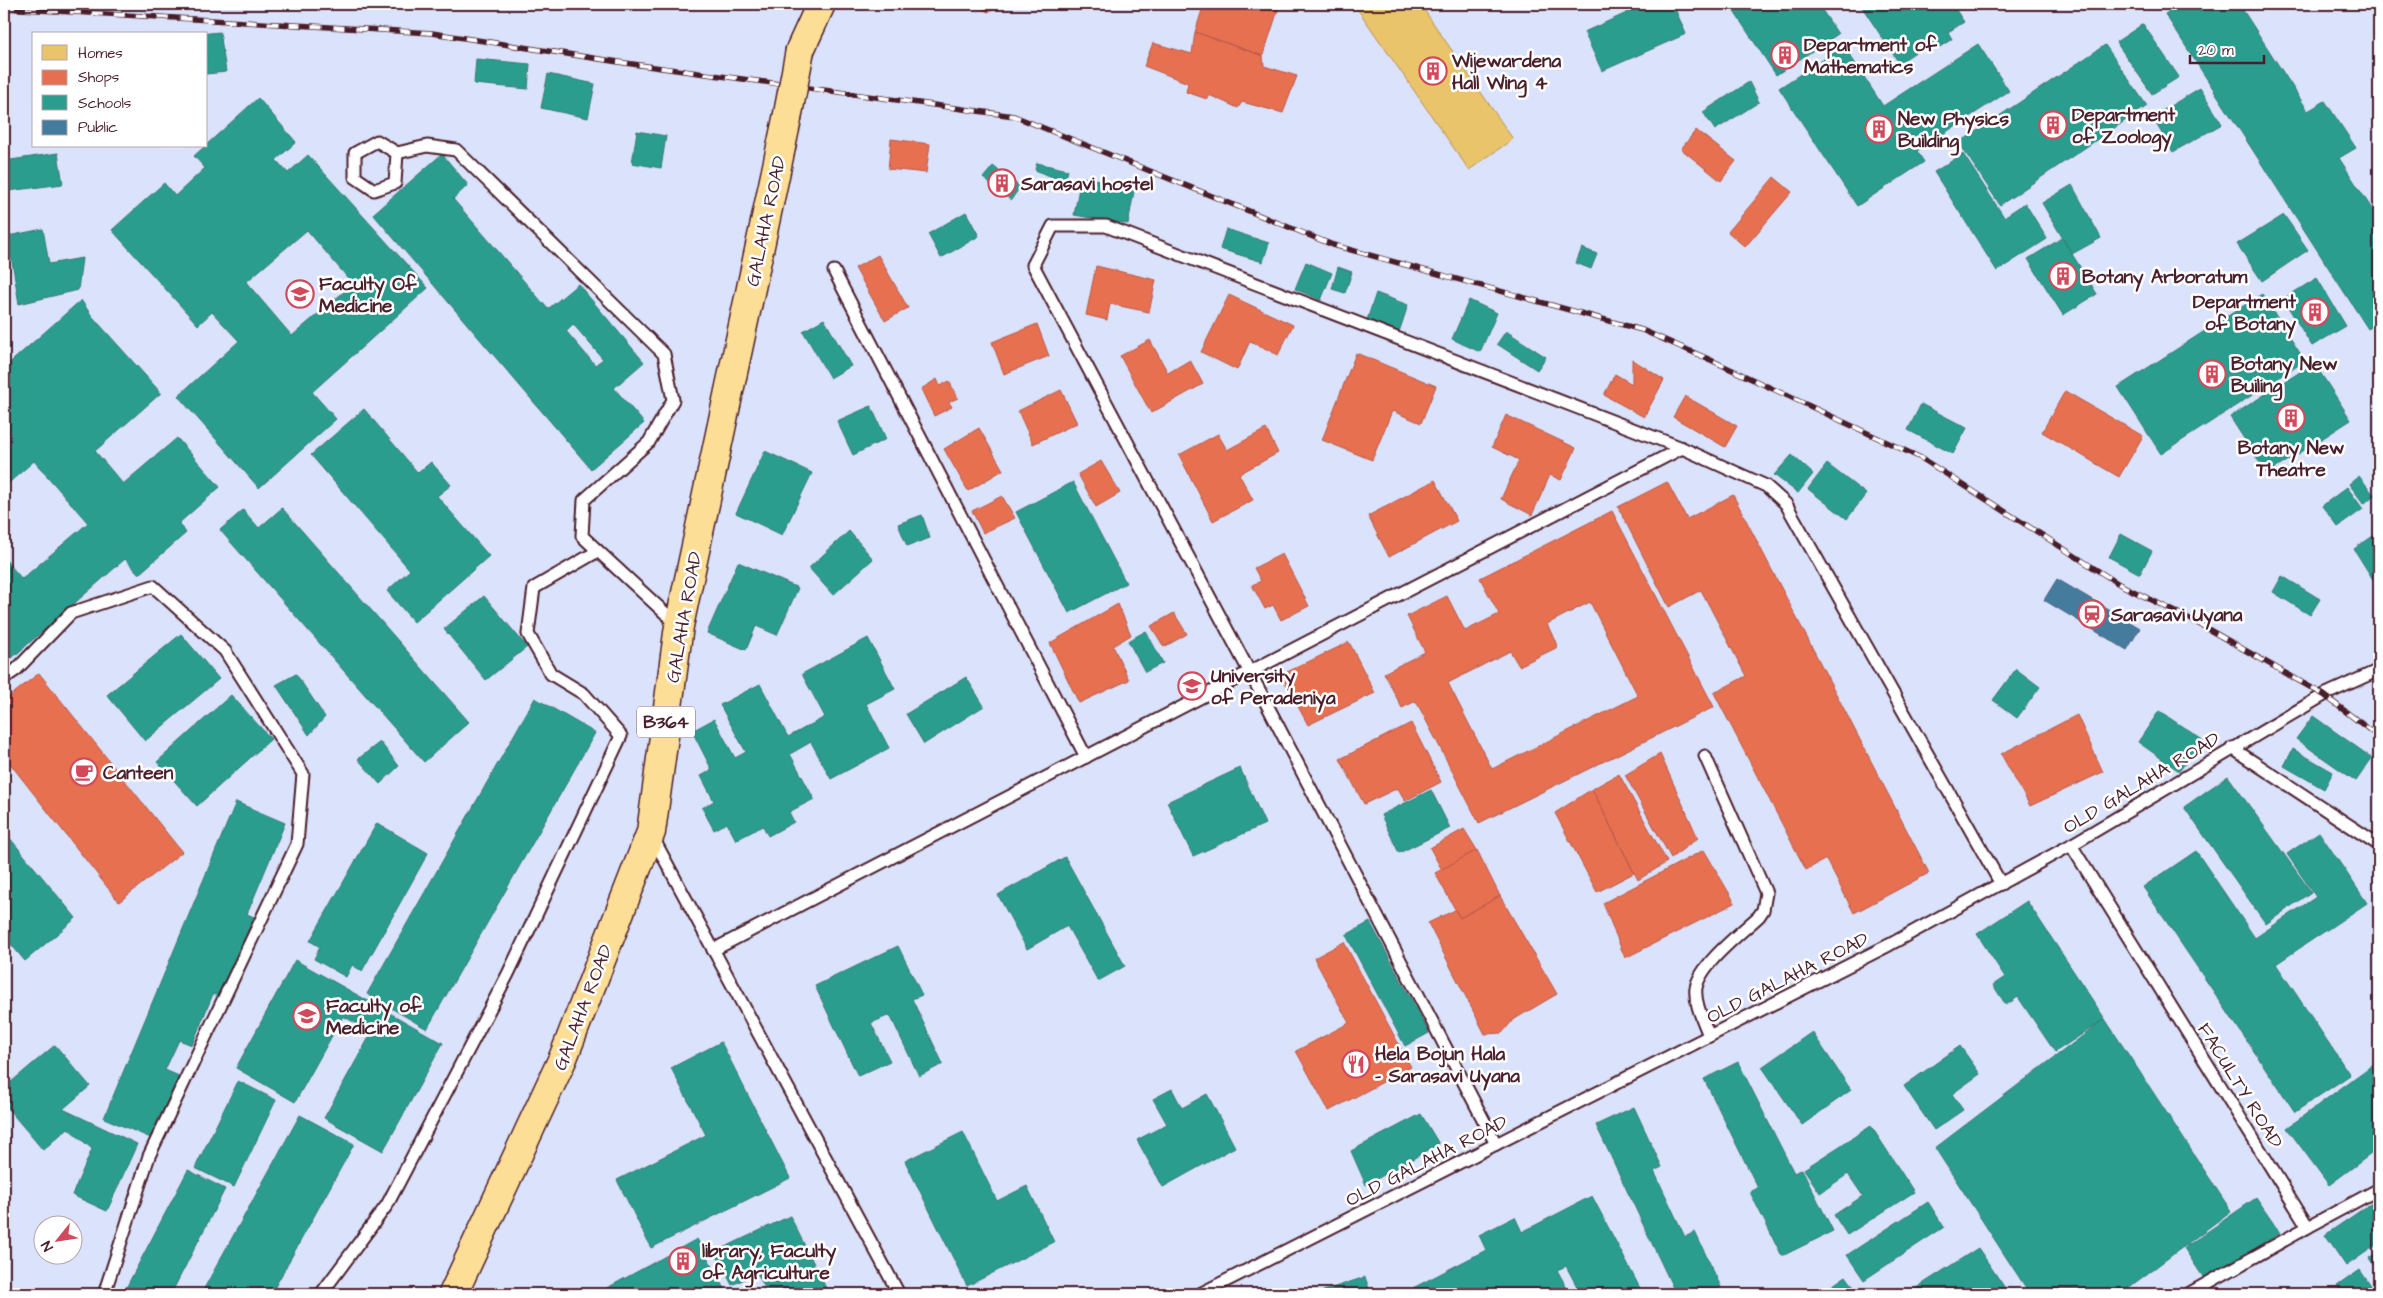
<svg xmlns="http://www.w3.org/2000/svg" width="2383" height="1298" font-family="'Architects Daughter',sans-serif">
	<rect width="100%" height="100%" fill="#eaeefd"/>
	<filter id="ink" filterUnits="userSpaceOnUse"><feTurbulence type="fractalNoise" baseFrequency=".02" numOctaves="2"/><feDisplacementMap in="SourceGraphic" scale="10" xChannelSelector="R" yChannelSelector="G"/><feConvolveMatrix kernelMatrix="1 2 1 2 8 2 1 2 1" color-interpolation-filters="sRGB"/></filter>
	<g filter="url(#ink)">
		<!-- built -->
		<path fill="#dbe2fb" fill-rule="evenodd" d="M4 4H2379V1294H4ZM34 34H206V146H34ZM42 1226H72V1256H42Z"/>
		<!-- homes -->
		<polygon fill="#e9c46a" stroke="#b99257" points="1354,4 1420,4 1513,139 1469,170"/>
		<!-- shops -->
		<g fill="#e76f51" stroke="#b85746" fill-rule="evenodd">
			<polygon points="964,4 1008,4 988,12 978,6 966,8"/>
			<polygon points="1204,4 1280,4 1263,56 1195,32"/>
			<polygon points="1195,32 1263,56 1264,66 1297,76 1283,113 1242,102 1238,108 1209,95 1207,99 1186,92 1188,83 1144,66 1153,43 1192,54"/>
			<polygon points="1696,130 1736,161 1721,181 1681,149"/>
			<polygon points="891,139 930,144 926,173 888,169"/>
			<polygon points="1774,177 1792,192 1745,247 1728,232"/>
			<polygon points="878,255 908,308 885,321 855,268"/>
			<polygon points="1096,266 1156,280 1149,312 1110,304 1107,320 1086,315"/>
			<polygon points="1229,295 1293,325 1278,355 1250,341 1237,370 1201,352"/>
			<polygon points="1037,324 1049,356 1004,374 992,342"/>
			<polygon points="1150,340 1168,373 1190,360 1203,384 1151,413 1120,356"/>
			<polygon points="1356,353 1436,386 1421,423 1392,411 1372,460 1322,440"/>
			<polygon points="1632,359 1664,380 1644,417 1604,395 1615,374 1632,384"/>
			<polygon points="937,379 940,386 949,381 958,398 949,402 952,407 934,416 921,389"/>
			<polygon points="1061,390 1077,423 1033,444 1018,411"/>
			<polygon points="2065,391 2143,436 2119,477 2042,432"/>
			<polygon points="1685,396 1737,426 1725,447 1673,417"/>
			<polygon points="1506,415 1576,448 1561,480 1550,475 1532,515 1501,499 1519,460 1492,447"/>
			<polygon points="979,428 1003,470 968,491 944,449"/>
			<polygon points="1266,429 1278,453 1239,474 1253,500 1213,521 1179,455 1218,434 1227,450"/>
			<polygon points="1101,461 1120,493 1096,507 1078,474"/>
			<polygon points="1435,480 1457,521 1389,557 1368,516"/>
			<polygon points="1667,482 1687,519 1733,495 1929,873 1854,913 1826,859 1806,870 1714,693 1746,676 1701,590 1669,607 1618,507"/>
			<polygon points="1002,496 1015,518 983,533 972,511"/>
			<path d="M1612 511 1714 707 1479 823 1416 701 1402 708 1384 673 1425 652 1407 616 1447 596 1465 631 1499 614 1480 578ZM1590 602 1638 696 1492 769 1448 683 1510 651 1519 666 1558 647 1547 624Z"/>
			<polygon points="1282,554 1309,606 1281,620 1273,605 1265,609 1252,585 1261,581 1254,568"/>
			<polygon points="1118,604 1131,635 1113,646 1129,680 1079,703 1050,643"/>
			<polygon points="1174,613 1187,634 1164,647 1151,626"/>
			<polygon points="1349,642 1375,693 1308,725 1281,675"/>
			<polygon points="39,673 182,852 119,902 4,756 4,701"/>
			<polygon points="2077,715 2103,772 2030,806 2001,754"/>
			<polygon points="1411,723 1441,782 1405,801 1398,788 1364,804 1340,759"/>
			<polygon points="1660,754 1698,838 1671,858 1625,775"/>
			<polygon points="1619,774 1667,862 1638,880 1592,789"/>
			<polygon points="1592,789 1634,873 1597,892 1555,813"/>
			<polygon points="1464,829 1477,850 1442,870 1430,848"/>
			<polygon points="1477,850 1500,896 1460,918 1435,873"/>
			<polygon points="1704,850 1735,903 1625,958 1603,903"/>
			<polygon points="1500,896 1557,994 1513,1020 1502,1033 1485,1034 1428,923 1455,910 1460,918"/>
			<polygon points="1344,942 1411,1067 1329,1111 1296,1051 1349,1023 1314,958"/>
		</g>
		<!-- schools -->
		<g fill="#2a9d8f" stroke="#347771" fill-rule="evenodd">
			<polygon points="1647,4 1673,4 1686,34 1602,71 1584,32"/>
			<polygon points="1729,4 1818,4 1838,34 1776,75"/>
			<polygon points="1860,4 1952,4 1964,22 1948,32 1952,39 1935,50 1929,43 1899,63"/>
			<polygon points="2181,4 2239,4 2308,111 2325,101 2356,148 2339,158 2379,220 2379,322 2368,329 2165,14"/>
			<polygon points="2143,24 2179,77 2152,94 2116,42"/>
			<polygon points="220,32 226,72 206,74 206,34 199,34"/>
			<polygon points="1978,44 2009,91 1917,151 1924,162 1857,206 1779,88 1844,46 1883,106"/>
			<polygon points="2105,45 2147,106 2000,205 1959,143"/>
			<polygon points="476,59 530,64 528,89 474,84"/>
			<polygon points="548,74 595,84 588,118 541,108"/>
			<polygon points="1749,82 1759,102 1715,130 1703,112"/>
			<polygon points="2200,88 2222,124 2173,152 2152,117"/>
			<path d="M258 98 296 142 276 160 288 173 308 155 428 288 312 392 336 419 259 488 178 396 239 341 212 312 198 325 112 230 164 183 175 196 205 168 194 156ZM307 230 353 284 292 336 246 282Z"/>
			<polygon points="637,131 666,136 661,168 632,163"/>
			<polygon points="58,153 63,184 8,191 4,161"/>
			<path d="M442 154 468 185 453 199 548 309 578 284 644 362 614 388 644 423 591 469 373 214ZM573 324 603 359 595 365 566 331Z"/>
			<polygon points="1963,154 2004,217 2025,203 2047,239 1997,271 1934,172"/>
			<polygon points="1037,163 1068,170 1065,182 1035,170"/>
			<polygon points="993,166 1020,187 1011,200 983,178"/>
			<polygon points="1081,177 1135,186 1128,224 1074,215"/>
			<polygon points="2072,185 2101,238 2072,254 2042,203"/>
			<polygon points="966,212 979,236 941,258 928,234"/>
			<polygon points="2284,215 2308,250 2262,281 2237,244"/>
			<polygon points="43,229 49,264 82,258 78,290 19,304 8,236"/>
			<polygon points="1226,229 1269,243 1263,262 1220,249"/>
			<polygon points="2062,238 2097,294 2063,315 2028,259"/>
			<polygon points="1582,248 1597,254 1591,269 1576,263"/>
			<polygon points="1306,262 1332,273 1321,300 1295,289"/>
			<polygon points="1338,267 1352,272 1345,293 1332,289"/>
			<polygon points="2317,278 2346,326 2312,346 2283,299"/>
			<polygon points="1376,293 1408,305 1399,332 1367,320"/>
			<polygon points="2262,294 2305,361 2161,454 2118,387"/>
			<polygon points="81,300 91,315 161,393 95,451 123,484 177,438 220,487 179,523 186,533 139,574 125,559 4,665 4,558 22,579 88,523 34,461 4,487 4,368"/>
			<polygon points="1469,300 1497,313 1480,352 1452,339"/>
			<polygon points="824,319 851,366 830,378 803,331"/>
			<polygon points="1506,331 1546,357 1537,370 1497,344"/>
			<polygon points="2314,363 2351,420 2267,474 2230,417"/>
			<polygon points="1921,404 1967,428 1953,454 1908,430"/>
			<polygon points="871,406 886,439 853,455 837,421"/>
			<polygon points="364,409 418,473 431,462 451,485 437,496 489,556 414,622 387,591 410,570 311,455"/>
			<polygon points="765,451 812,473 782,535 736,513"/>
			<polygon points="1792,455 1813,474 1798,493 1774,475"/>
			<polygon points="1827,464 1866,494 1847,519 1808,489"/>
			<polygon points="2359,476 2374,495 2364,504 2349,484"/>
			<polygon points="1073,482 1126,583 1069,613 1016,512"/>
			<polygon points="2347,487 2363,509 2338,527 2322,506"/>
			<polygon points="282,508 469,722 424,762 220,530 243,510 259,528"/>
			<polygon points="922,515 930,538 907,546 898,524"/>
			<polygon points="849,531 873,559 833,595 809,568"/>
			<polygon points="2379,532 2379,589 2354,549"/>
			<polygon points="2121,534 2152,551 2140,574 2109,557"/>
			<polygon points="738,562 798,588 777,635 756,626 746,650 707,633"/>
			<polygon points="2282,576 2320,599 2310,615 2273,592"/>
			<polygon points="484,596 527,647 486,680 444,629"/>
			<polygon points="1146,631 1163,663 1145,672 1128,641"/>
			<polygon points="181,634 219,679 145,741 107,695"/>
			<polygon points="868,638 895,689 866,704 889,748 831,779 811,742 790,754 814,799 789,812 794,822 768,836 763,826 736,840 727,823 714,830 702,808 714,801 701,776 712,770 692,731 714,719 735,758 746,752 720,705 760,684 788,737 825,717 802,674"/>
			<polygon points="2016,669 2040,687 2017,718 1993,700"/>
			<polygon points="296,674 325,717 309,735 276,685"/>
			<polygon points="966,677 984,706 924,744 906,714"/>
			<polygon points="231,695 271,739 197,806 157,762"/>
			<polygon points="535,698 595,733 427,1029 367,994"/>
			<polygon points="2159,711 2204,741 2179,771 2138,742"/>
			<polygon points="2313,716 2372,758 2356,781 2296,739"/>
			<polygon points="380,742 399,766 380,784 358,759"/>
			<polygon points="2293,749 2333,772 2324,789 2284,766"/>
			<polygon points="1240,768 1265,824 1193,856 1167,802"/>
			<polygon points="2228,776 2311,892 2266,924 2184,807"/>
			<polygon points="1431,790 1450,828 1399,853 1381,815"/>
			<polygon points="236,802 285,823 247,914 261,920 227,1000 213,994 192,1045 179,1040 165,1070 179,1076 153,1139 104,1118"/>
			<polygon points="377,823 428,853 362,971 352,965 346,977 314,959 320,947 310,941"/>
			<polygon points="4,831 76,918 25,961 4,936"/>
			<polygon points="2319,832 2367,903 2276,964 2350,1075 2295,1112 2143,887 2196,851 2255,938 2316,897 2287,854"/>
			<polygon points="1065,857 1125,966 1098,981 1067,926 1027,949 998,895"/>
			<polygon points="2027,901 2105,1019 2055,1052 2018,997 2006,1005 1993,985 2005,977 1977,934"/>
			<polygon points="1370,922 1429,1033 1405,1046 1346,935"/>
			<polygon points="898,946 922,995 912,999 943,1064 919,1076 890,1015 871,1023 890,1061 858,1076 815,986"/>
			<polygon points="295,960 443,1043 383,1151 324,1118 372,1032 343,1016 295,1102 236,1068"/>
			<polygon points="2105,1019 2231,1211 2120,1294 2030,1294 1935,1148"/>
			<polygon points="1812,1032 1851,1090 1802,1125 1762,1067"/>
			<polygon points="721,1042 790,1178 651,1248 617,1180 706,1135 671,1068"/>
			<polygon points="55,1045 90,1086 63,1109 137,1144 107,1211 72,1195 92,1149 68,1128 43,1150 4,1104 4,1088"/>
			<polygon points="1960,1046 1980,1074 1952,1094 1963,1110 1934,1130 1904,1086"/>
			<polygon points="2379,1060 2379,1148 2329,1185 2287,1128"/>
			<polygon points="1738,1062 1794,1173 1802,1169 1833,1231 1782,1256 1750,1192 1758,1188 1704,1079"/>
			<polygon points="238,1081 276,1100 234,1187 195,1168"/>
			<polygon points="1172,1089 1182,1108 1207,1094 1235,1147 1163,1187 1137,1140 1167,1124 1153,1099"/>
			<polygon points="1634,1107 1662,1167 1654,1171 1685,1237 1695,1232 1721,1287 1706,1294 1676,1294 1596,1125"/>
			<polygon points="1421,1114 1439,1144 1366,1185 1351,1151"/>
			<polygon points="300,1115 354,1144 271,1294 201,1294"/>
			<polygon points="1871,1126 1914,1192 1847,1235 1834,1215 1863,1196 1848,1174 1820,1193 1804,1169"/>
			<polygon points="963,1132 997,1201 1027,1186 1054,1242 967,1286 905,1161"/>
			<polygon points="188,1170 225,1189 171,1294 138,1294 126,1288"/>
			<polygon points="1592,1196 1643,1294 1581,1294 1566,1266 1557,1270 1567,1288 1554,1294 1416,1294 1413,1288 1486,1250 1479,1235 1515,1217 1522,1232"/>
			<polygon points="2256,1198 2280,1233 2205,1280 2184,1248"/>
			<polygon points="2379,1198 2379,1243 2346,1266 2325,1235"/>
			<polygon points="1928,1202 1944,1227 1864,1280 1847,1255"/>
			<polygon points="790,1216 826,1288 813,1294 768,1294 757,1273 732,1285 715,1252"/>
			<polygon points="697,1239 728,1294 596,1294"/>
			<polygon points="1978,1248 2009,1294 1907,1294"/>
			<polygon points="2379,1251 2379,1273 2369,1258"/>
			<polygon points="2360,1270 2376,1294 2343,1294 2337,1286"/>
			<polygon points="1846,1276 1859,1294 1820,1294"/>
			<polygon points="1365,1277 1371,1294 1324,1294 1323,1291"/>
		</g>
		<!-- public -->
		<polygon fill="#457b9d" stroke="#465f7b" points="2057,579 2140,628 2127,650 2044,600"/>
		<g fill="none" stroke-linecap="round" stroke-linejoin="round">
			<!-- service casing -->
			<g stroke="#4a1f2b" stroke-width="15">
				<g id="service">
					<polygon points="377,141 397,153 395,183 374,190 355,177 355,153"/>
					<polyline points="397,153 427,146 456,150 664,354 673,400 649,442 584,500 582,536 598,551"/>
					<polyline points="834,271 1086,757"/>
					<polyline points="4,678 16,670 71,613 153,586 225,651 303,774 297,844 149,1156 104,1294"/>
					<polyline points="2232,748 2379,845"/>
					<path d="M1705 756 1766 893 1763 910 1759 916C1741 933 1700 964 1696 988 1694 1003 1704 1022 1709 1036"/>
					<polyline points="652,836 899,1294"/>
					<polyline points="2071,845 2308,1227 2188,1294"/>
					<polyline points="713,950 1682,448"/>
					<polyline points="1496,1144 1265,701 1033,265 1053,226 1106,226 1682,448 1766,486 1786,504 2001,884"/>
					<polyline points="2308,1227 2379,1189"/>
					<polyline points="321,1294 387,1205 508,974 621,736 584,694 551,674 528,634 534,588 598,551 678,625"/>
					<polyline points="1200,1294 1889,945 2071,845 2324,695 2379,670"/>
				</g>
			</g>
			<!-- primary casing -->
			<g stroke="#4a1f2b" stroke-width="31">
				<g id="primary">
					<polyline points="800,50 821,4"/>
					<polyline points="453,1294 563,1058 651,832 679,626 787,119"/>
				</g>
			</g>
			<!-- service -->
			<use href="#service" stroke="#fff" stroke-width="11"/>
			<!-- primary -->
			<use href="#primary" stroke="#fdde96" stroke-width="28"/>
			<!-- rail casing -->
			<g stroke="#4a1f2b" stroke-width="5.5">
				<polyline id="rail" points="4,8 432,33 625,63 1014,116 1333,245 1642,330 1713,361 1921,458 2119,584 2192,620 2324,695 2379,737"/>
			</g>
			<!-- rail -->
			<use href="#rail" stroke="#fff" stroke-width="4" stroke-dasharray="11" stroke-linecap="butt"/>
			<!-- primary-bridge casing -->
			<g stroke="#4a1f2b" stroke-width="31" stroke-linecap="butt">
				<polyline id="primary-bridge" points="787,119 800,50"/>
			</g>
			<!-- primary-bridge -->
			<use href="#primary-bridge" stroke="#fdde96" stroke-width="28"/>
		</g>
	</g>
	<!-- icons -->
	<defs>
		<g id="building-ring" transform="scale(1.4375)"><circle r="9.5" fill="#fff" stroke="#d1495b" stroke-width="1.5"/><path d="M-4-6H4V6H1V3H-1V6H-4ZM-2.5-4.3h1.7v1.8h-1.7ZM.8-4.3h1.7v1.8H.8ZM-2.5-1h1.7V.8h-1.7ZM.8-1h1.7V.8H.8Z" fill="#d1495b"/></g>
		<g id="university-ring" transform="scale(1.4375)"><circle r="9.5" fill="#fff" stroke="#d1495b" stroke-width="1.5"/><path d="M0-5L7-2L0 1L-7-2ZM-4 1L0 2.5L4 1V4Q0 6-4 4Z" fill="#d1495b"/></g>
		<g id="station-ring" transform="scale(1.4375)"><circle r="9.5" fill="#fff" stroke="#d1495b" stroke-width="1.5"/><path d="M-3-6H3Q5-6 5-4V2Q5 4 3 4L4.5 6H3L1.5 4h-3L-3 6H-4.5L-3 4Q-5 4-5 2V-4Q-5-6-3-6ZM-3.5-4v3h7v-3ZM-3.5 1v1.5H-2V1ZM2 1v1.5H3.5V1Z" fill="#d1495b"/></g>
		<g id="cafe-ring" transform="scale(1.4375)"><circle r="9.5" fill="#fff" stroke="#d1495b" stroke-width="1.5"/><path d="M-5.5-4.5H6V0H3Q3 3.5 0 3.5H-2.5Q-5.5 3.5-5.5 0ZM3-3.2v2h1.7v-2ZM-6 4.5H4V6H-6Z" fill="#d1495b"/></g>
		<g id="restaurant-ring" transform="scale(1.4375)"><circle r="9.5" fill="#fff" stroke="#d1495b" stroke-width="1.5"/><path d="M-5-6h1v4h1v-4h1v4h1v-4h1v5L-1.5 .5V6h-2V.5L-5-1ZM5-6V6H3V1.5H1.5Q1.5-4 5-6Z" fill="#d1495b"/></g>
	</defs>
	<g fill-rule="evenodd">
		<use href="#building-ring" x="1785" y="55"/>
		<use href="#building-ring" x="1433" y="71"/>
		<use href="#building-ring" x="2053" y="125"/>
		<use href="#building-ring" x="1879" y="129"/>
		<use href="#building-ring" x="1002" y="183"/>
		<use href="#building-ring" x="2063" y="276"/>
		<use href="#university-ring" x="300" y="294"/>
		<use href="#building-ring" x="2315" y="312"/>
		<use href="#building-ring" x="2212" y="374"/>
		<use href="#building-ring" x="2291" y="418"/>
		<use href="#station-ring" x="2092" y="614"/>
		<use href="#university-ring" x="1192" y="686"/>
		<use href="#cafe-ring" x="84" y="772"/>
		<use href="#university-ring" x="307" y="1016"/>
		<use href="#restaurant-ring" x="1356" y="1064"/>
		<use href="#building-ring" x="683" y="1261"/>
	</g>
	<g text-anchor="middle" stroke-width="5" stroke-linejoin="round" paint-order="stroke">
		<!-- shield labels -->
		<rect fill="#fff" stroke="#80626b" stroke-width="1" x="637" y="706.5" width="58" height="31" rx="4"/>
		<g font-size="18" font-weight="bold" fill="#4a1f2b">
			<text x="666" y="728">B364</text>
		</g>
		<!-- poi labels -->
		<g font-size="19" font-weight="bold" fill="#4a1f2b" stroke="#fff" text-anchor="start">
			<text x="1804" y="51">Department of<tspan x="1804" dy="22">Mathematics</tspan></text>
			<text x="1452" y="67">Wijewardena<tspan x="1452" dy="22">Hall Wing 4</tspan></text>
			<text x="2072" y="121">Department<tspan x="2072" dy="22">of Zoology</tspan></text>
			<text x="1898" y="125">New Physics<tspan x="1898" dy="22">Building</tspan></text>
			<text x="1021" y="190">Sarasavi hostel</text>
			<text x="2082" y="283">Botany Arboratum</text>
			<text x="319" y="290">Faculty Of<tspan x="319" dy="22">Medicine</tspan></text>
			<text x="2296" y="308" text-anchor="end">Department<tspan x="2296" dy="22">of Botany</tspan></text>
			<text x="2231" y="370">Botany New<tspan x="2231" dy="22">Builing</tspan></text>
			<text x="2291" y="454" text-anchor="middle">Botany New<tspan x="2291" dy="22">Theatre</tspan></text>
			<text x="2111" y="621">Sarasavi Uyana</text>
			<text x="1211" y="682">University<tspan x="1211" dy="22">of Peradeniya</tspan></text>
			<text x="103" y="779">Canteen</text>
			<text x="326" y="1012">Faculty of<tspan x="326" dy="22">Medicine</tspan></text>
			<text x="1375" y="1060">Hela Bojun Hala<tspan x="1375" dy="22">- Sarasavi Uyana</tspan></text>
			<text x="702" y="1257">library, Faculty<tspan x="702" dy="22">of Agriculture</tspan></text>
		</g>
		<!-- street labels -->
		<g font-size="19" fill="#4a1f2b" stroke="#fff">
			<text transform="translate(765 221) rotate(-78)" y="7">GALAHA ROAD</text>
			<text transform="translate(683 617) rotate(-80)" y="7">GALAHA ROAD</text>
			<text transform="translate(2141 782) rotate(-31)" y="7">OLD GALAHA ROAD</text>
			<text transform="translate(1787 977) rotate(-27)" y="7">OLD GALAHA ROAD</text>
			<text transform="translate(582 1007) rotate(-69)" y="7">GALAHA ROAD</text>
			<text transform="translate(2241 1085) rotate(58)" y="7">FACULTY ROAD</text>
			<text transform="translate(1426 1160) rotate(-27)" y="7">OLD GALAHA ROAD</text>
		</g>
	</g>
	<!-- margin -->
	<rect width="2383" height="1298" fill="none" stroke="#fff" stroke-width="20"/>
	<rect x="10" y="10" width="2363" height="1278" fill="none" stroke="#4a1f2b" stroke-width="2" filter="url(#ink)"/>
	<!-- legend -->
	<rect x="32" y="32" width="175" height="115" fill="#ffffff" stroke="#b7a5aa"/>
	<rect x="42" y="45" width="25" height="15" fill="#e9c46a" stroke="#b7a5aa"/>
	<text x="78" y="58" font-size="15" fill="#4a1f2b">Homes</text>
	<rect x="42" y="70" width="25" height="15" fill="#e76f51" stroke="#b7a5aa"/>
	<text x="78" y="82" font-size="15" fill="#4a1f2b">Shops</text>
	<rect x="42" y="95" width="25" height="15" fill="#2a9d8f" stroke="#b7a5aa"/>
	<text x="78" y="108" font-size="15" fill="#4a1f2b">Schools</text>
	<rect x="42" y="120" width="25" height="15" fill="#457b9d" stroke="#b7a5aa"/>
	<text x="78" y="132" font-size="15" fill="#4a1f2b">Public</text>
	<!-- north arrow -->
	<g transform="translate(58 1240) rotate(240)"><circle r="24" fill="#ffffff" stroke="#b7a5aa"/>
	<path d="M0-4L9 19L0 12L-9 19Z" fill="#d1495b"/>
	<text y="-8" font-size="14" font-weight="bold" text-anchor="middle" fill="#4a1f2b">N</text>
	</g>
	<!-- scale -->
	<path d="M2190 55v8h74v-8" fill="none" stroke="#4a1f2b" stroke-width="2.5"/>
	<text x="2198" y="55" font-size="15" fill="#4a1f2b" stroke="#ffffff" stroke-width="4" paint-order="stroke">20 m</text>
</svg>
